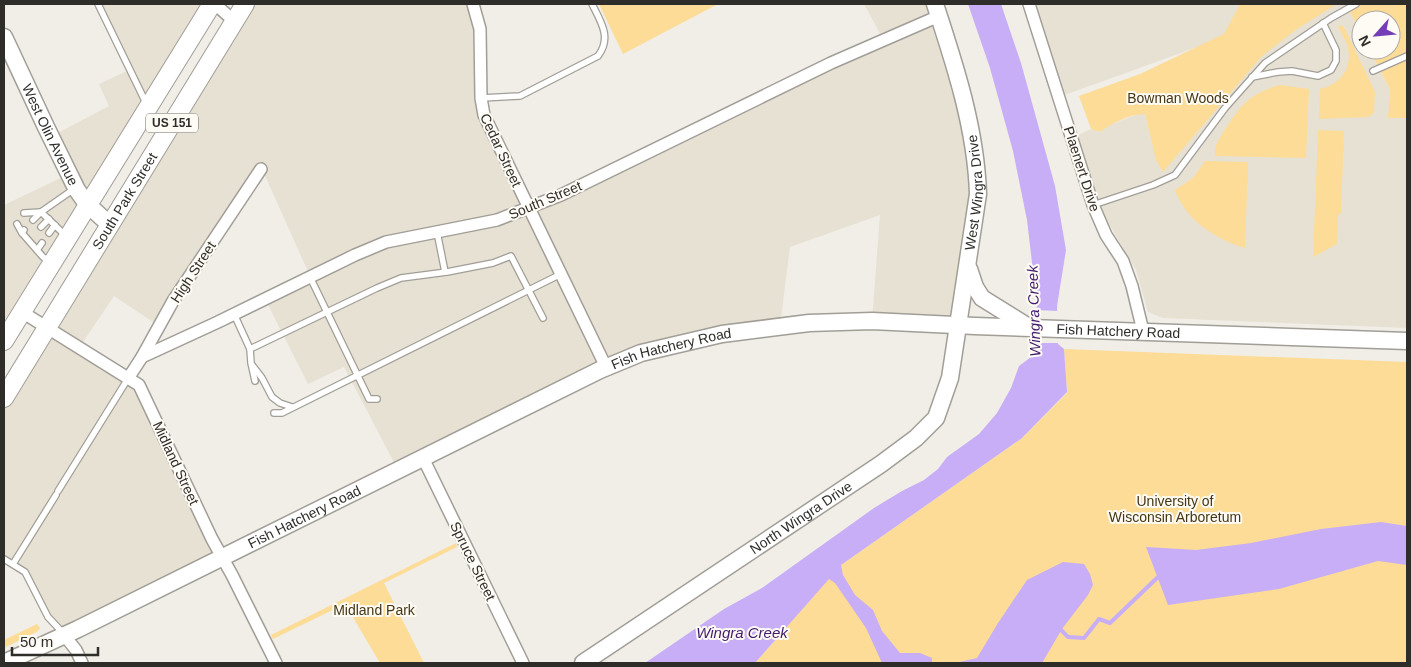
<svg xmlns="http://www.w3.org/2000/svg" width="1411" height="667" font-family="Arial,sans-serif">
	<rect width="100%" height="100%" fill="#f1eee7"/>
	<!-- built -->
	<g fill="#e7e1d4">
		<polygon points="100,4 212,4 4,341 4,205 69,174 50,137 109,106 99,84 129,70"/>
		<polygon points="245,4 473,4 481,98 528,208 883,39 864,4 935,4 977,165 959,325 872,321 880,215 790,247 780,326 653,350 398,470 344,367 308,384 265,299 310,276 262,169 159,326 114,296 79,348 139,385 222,557 64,635 48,617 25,572 4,559 4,396"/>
		<polygon points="1029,4 1273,4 1253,27 1059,97"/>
		<polygon points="1307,4 1346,4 1361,33 1361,50 1370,50 1390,90 1389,118 1407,118 1407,328 1163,318 1148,312 1136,270 1104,215 1093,190 1076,136 1091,129 1100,132 1109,125 1138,114 1145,114 1156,159 1159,165"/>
	</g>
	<!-- green -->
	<g fill="#fcdc96">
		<polygon points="599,4 718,4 623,54"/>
		<path d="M1240 4H1337L1297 29 1262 56 1163 172 1156 160 1145 114C1130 114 1112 123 1100 132L1091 129 1079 96 1140 74 1224 34Z"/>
		<polygon points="1346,4 1407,4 1407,118 1388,118 1390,90 1370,50 1391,50 1391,20 1361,20 1361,33"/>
		<path d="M1341 25 1344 27 1375 92 1374 113 1368 117 1319 119 1320 89C1339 85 1353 69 1348 48 1346 40 1341 33 1338 26Z"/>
		<path d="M1280 85 1309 89 1306 158 1215 156C1214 145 1219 140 1224 131 1241 105 1249 94 1280 85Z"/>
		<polygon points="1318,130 1344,131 1341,213 1338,215 1337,244 1313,257"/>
		<path d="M1205 161 1248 162 1245 248C1215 239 1186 220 1175 190L1193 178Z"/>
		<polygon points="1064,349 1407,362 1407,663 755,663 841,565 1022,438 1067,393"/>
		<polygon points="456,543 457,547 384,583 424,663 380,663 345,604 273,639 271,635"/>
		<polygon points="37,624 40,628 38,631 4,648 4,640"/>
	</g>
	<!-- water -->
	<g fill="#c7aef6">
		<polygon points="968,4 1001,4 1021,63 1055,186 1066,250 1057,306 1058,344 1064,349 1067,392 1022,438 841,565 843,575 855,595 873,610 882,631 900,653 920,653 932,658 932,663 882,663 866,628 835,583 829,579 755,663 645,663 724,609 762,588 874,508 902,491 924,480 938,469 947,457 979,434 997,413 1011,388 1019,366 1035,354 1037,305 1027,220 1013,151 990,68"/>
		<polygon points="1381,522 1407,526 1407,565 1378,561 1279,589 1168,605 1146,547 1196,550 1251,543 1321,529"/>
		<polygon points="1063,562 1084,564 1090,574 1093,585 1088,595 1062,629 1042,663 955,663 977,658 998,623 1027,580"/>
	</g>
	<!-- pier -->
	<polygon fill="#f1eee7" points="1034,310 1059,311 1061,343 1033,343"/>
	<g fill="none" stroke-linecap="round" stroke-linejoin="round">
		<!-- stream -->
		<polyline stroke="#c7aef6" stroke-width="4" points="1059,628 1068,637 1084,638 1099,619 1110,623 1158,577"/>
		<!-- lane casing -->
		<g stroke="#a19e97" stroke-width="8">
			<g id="lane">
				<polyline points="98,4 147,105"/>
				<polyline points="1373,71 1407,56"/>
				<polyline points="1252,77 1278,72 1292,71 1318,76 1331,70 1336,61 1336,50 1323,23"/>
				<path d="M481 98 520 96 598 56C612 38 601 22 592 4"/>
				<polyline points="1093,205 1153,185 1175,175 1225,108 1265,63 1331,18 1356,4"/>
				<polyline points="24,213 41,212"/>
				<polyline points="33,220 41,212"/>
				<polyline points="17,224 22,233"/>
				<polyline points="41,227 49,219"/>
				<polyline points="24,230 22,233 43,257 50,262"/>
				<polyline points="437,232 445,272"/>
				<polyline points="49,233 55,225"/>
				<polyline points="67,237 41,212 74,189"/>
				<polyline points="37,250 42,243"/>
				<polyline points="310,277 369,399 377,399"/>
				<polyline points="234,314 250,349 251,363 255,381"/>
				<polyline points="250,349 377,288 401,278 447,272 493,263 511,256 543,318"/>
				<polyline points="252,365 262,378 272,397 280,403 292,407"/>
				<polyline points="274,413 282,413 561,274"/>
				<polyline points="58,491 129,377"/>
				<polyline points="4,559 25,572 48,617 63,633"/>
				<polyline points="13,564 56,495"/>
			</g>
		</g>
		<!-- street casing -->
		<g stroke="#a19e97" stroke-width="14">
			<g id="street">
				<polyline points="215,4 234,21"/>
				<polyline points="473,4 480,29 481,98 484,115 606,367"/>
				<polyline points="1029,4 1093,205 1106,235 1123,261 1132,286 1143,331"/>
				<polyline points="22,312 139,385 212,539 232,575 276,663"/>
				<polyline points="142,357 218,322 355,255 386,242 497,220 561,195 831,63 939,16"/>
				<polyline points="129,377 142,357 173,301 261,169"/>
				<polyline points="423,458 523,663"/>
				<polyline points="64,635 76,650 82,663"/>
			</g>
		</g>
		<!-- secondary casing -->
		<g stroke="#a19e97" stroke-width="19">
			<g id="secondary">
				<path id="s1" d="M4 37 46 127 77 190 87 204 109 224"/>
				<polyline points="969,269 975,287 982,298 1027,326"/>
				<path id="s2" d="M4 663 78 629 600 370 641 353 722 334 809 323 872 321 975 326 1407 341"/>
				<path id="s3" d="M583 663 881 464 916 438 936 418 950 378 978 194C976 129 955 65 935 4"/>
			</g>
		</g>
		<!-- primary casing -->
		<g stroke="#a19e97" stroke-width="20">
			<g id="primary">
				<polyline points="4,341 212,4"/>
				<path id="s4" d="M4 398 245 4"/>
			</g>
		</g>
		<!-- lane -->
		<use href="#lane" stroke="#fff" stroke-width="5.5"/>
		<!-- street -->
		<use href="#street" stroke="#fff" stroke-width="11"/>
		<!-- secondary -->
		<use href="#secondary" stroke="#fff" stroke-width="16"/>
		<!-- primary -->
		<use href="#primary" stroke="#fff" stroke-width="18"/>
	</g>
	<g text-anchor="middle" stroke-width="4" stroke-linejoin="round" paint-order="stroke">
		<!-- shield labels -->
		<rect fill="#fefbf4" stroke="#6c6b67" stroke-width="1" x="146" y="113.5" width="52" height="19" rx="4"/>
		<g font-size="12" font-weight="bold" fill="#2e2d2a">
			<text x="172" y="127">US 151</text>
		</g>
		<!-- park labels -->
		<g font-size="14" fill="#453614" stroke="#fefbf4">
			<text x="1178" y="103">Bowman Woods</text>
			<text x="1175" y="506">University of<tspan x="1175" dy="16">Wisconsin Arboretum</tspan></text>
			<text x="374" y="615">Midland Park</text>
		</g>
		<!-- street labels -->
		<g font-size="14" fill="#2e2d2a" stroke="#fefbf4">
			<text dy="5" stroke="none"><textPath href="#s1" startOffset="108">West Olin Avenue</textPath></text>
			<text transform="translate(501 150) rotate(65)" y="5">Cedar Street</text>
			<text transform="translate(1082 169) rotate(72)" y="5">Plaenert Drive</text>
			<text dy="5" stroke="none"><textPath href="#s3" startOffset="660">West Wingra Drive</textPath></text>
			<text transform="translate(545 200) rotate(-23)" y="5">South Street</text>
			<text dy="5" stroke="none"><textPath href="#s4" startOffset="231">South Park Street</textPath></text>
			<text transform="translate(193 272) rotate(-57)" y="5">High Street</text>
			<text dy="5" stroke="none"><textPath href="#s2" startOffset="1189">Fish Hatchery Road</textPath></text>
			<text dy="5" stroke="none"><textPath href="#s2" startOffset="739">Fish Hatchery Road</textPath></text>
			<text transform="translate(176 463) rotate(65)" y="5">Midland Street</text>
			<text dy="5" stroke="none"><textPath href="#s2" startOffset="334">Fish Hatchery Road</textPath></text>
			<text dy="5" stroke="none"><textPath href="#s3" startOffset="262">North Wingra Drive</textPath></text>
			<text transform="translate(473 561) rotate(64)" y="5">Spruce Street</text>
		</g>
		<!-- water labels -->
		<g font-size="15" font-style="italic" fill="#411a6d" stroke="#fefbf4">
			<text transform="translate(1034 311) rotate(-92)" y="5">Wingra Creek</text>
			<text x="742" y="638">Wingra Creek</text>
		</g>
	</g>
	<!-- border -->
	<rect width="1411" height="667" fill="none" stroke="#2e2d2a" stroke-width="10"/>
	<!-- north arrow -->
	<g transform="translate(1376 35) rotate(243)"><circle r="24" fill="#fefbf4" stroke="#aba9a3"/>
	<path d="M0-4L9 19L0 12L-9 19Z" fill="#743fb6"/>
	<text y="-8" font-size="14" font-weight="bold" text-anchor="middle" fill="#2e2d2a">N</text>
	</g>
	<!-- scale -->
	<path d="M12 647v8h86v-8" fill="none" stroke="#2e2d2a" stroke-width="2.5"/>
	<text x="20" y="647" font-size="15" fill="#2e2d2a" stroke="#fefbf4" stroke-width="4" paint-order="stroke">50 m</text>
</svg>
